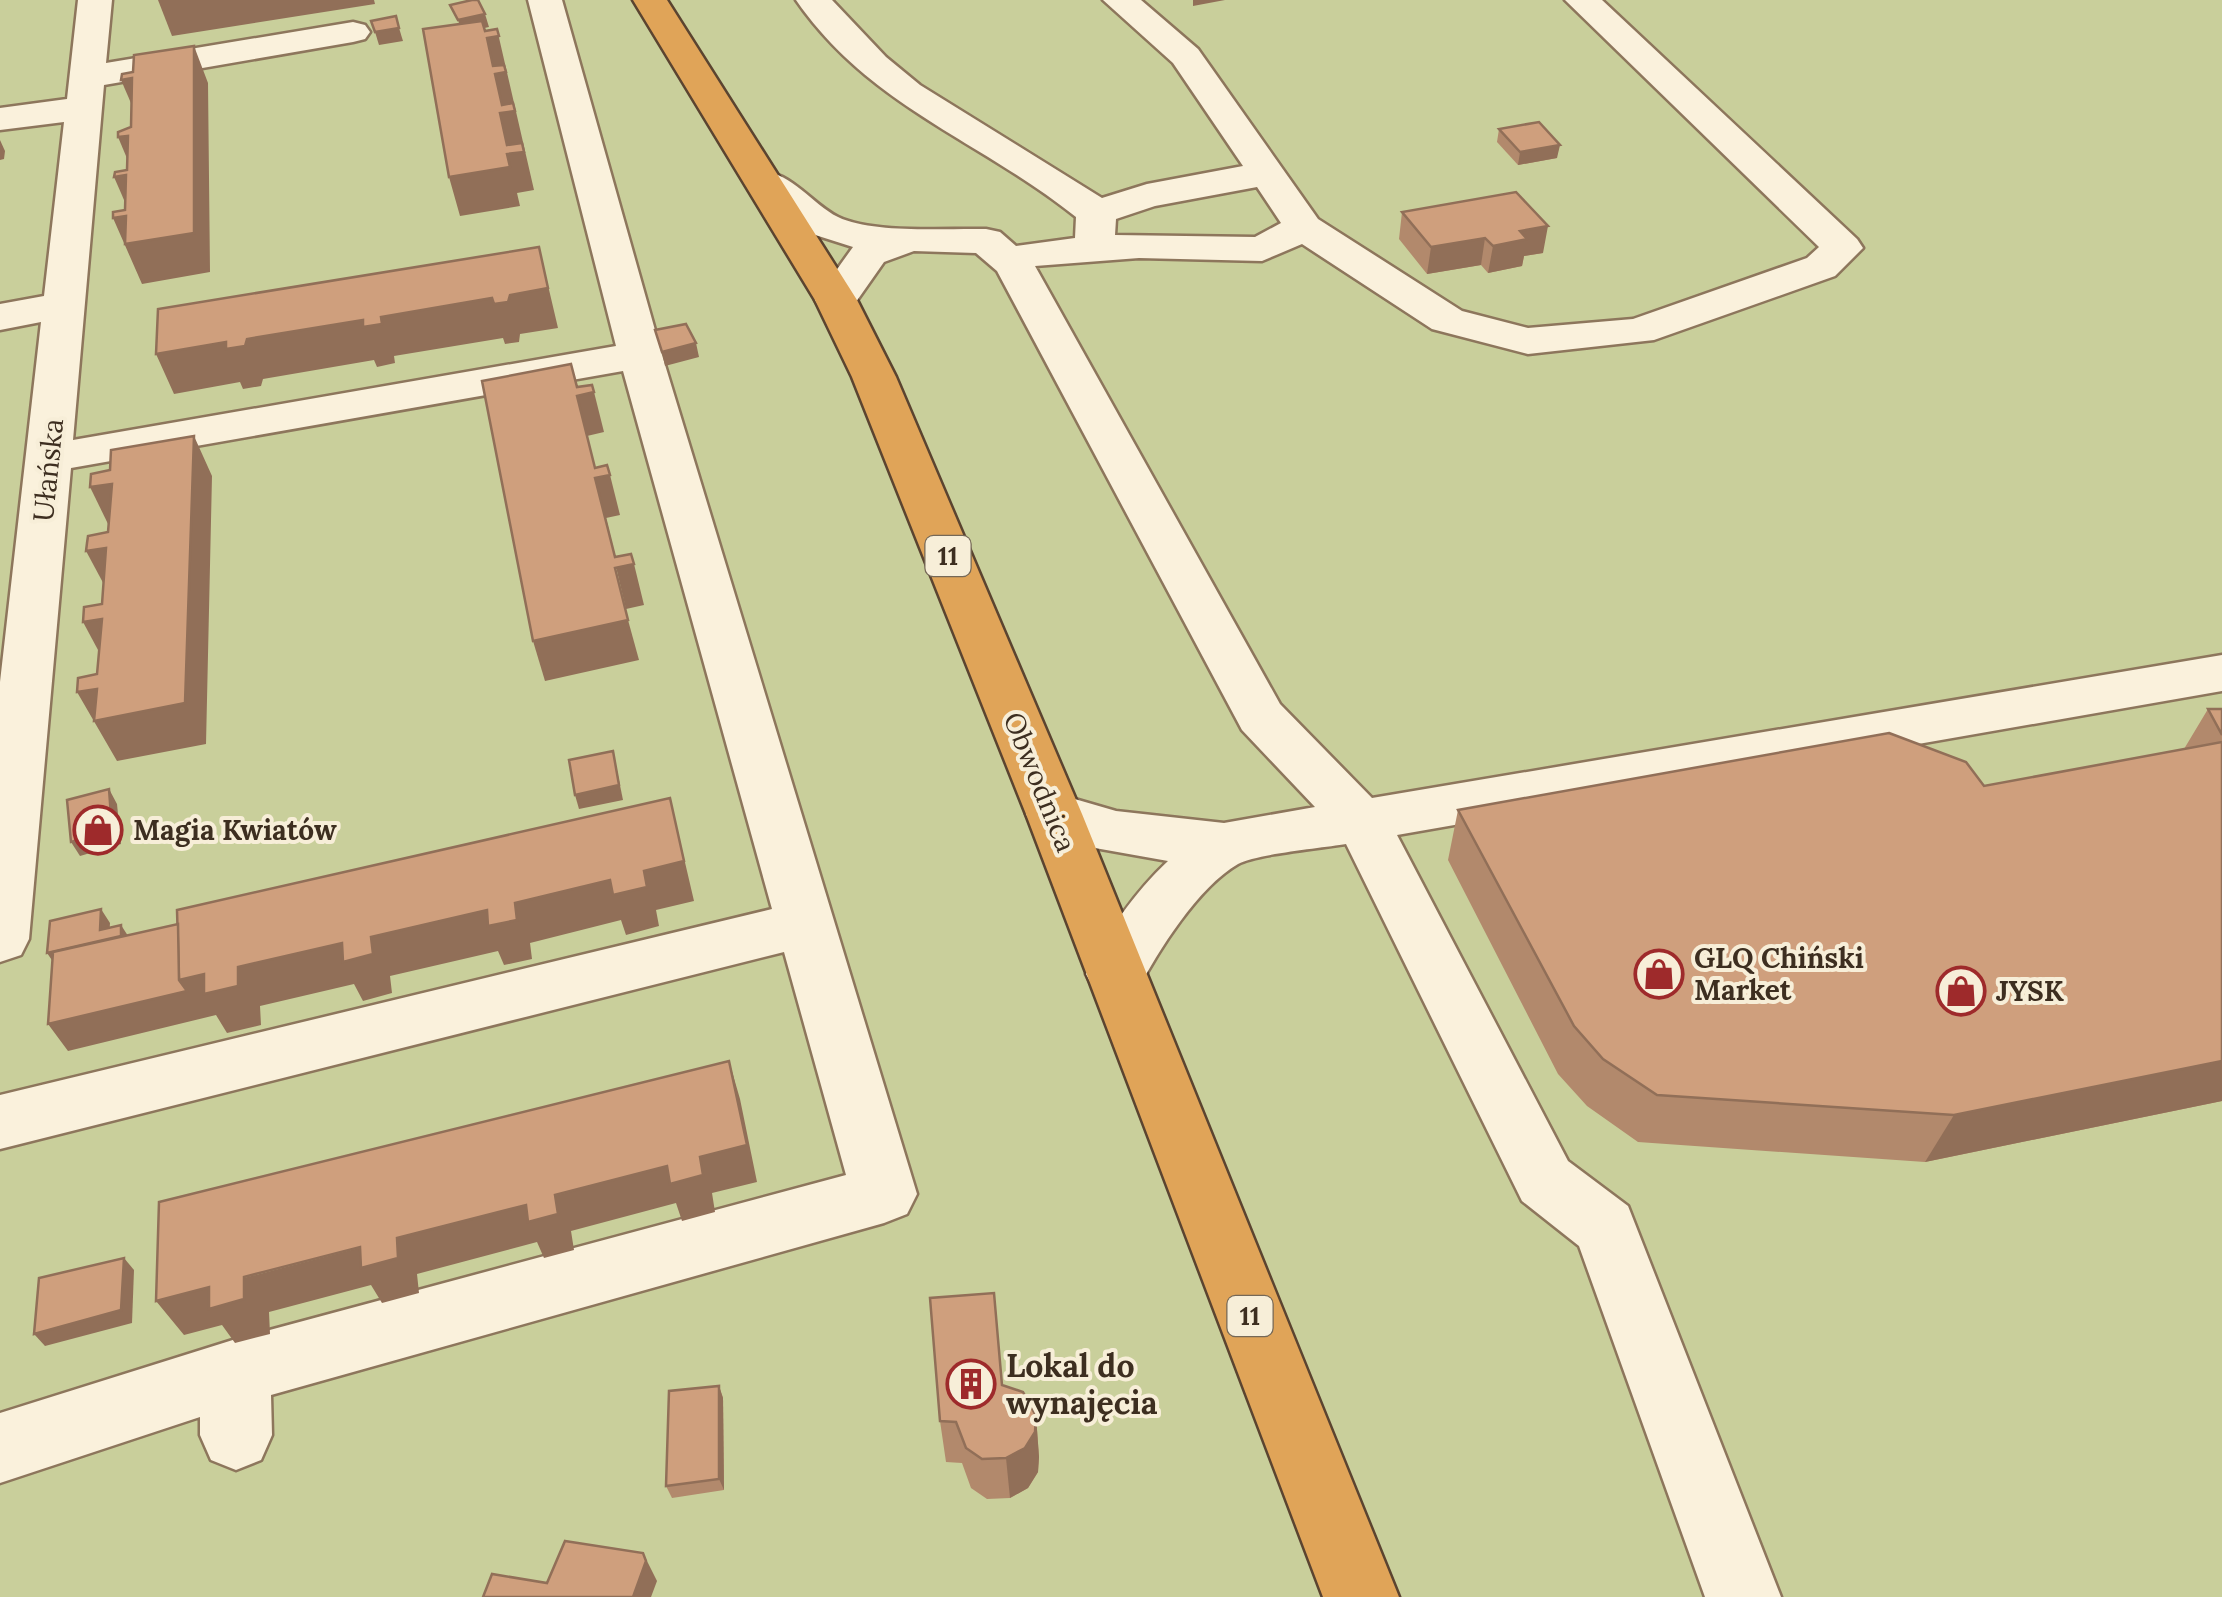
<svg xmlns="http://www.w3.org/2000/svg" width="2222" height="1597" font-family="Lora,serif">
	<rect width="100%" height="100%" fill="#f0e4c8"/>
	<!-- green -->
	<rect fill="#c9cf9b" x="0" y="0" width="2222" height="1597"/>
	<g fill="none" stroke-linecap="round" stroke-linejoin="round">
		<!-- minor casing -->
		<g stroke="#8d765c" stroke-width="5">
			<g id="minor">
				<polygon points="78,0 112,0 106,63 353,22 365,25 370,32 365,39 353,42 104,85 73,440 616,346 528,0 562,0 662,355 917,1194 907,1214 884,1223 271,1395 272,1435 261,1460 236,1470 211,1460 200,1435 200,1417 0,1483 0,1413 236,1339 846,1175 784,952 0,1149 0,1095 772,909 623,371 71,468 29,939 21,955 0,962 0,682 41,322 0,330 0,304 44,296 64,122 0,130 0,108 67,99"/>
				<path d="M796 0H832L886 57 920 85 1102 198 1147 184 1243 166 1173 63 1103 0H1141L1198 49 1318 219 1462 311 1528 328 1633 319 1807 258 1819 247 1565 0H1602L1857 239 1863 248 1835 276 1654 340 1528 354 1432 329 1302 244 1262 261 1139 258 1035 266 1280 704 1372 798 2222 655V691L1397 835 1568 1161 1628 1206 1781 1597H1705L1579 1246 1522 1201 1346 844C1322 848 1256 854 1238 864 1198 887 1158 951 1137 991L1116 998 1095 991 1086 974C1108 931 1133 894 1168 861L1095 848 1034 829 1026 814 1034 799 1054 793 1116 811 1224 823 1315 807 1242 730 997 271 976 253 914 251 884 262 851 309 836 313 821 309 815 300 853 247 809 233 750 189 745 181 750 173C787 164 808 202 838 217 873 234 946 228 986 229L1000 232 1016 246 1075 238 1076 217C980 140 870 107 796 0ZM1257 187 1281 223 1255 237 1115 235 1116 219 1155 206Z"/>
			</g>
		</g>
		<!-- highway casing -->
		<g stroke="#5b4430" stroke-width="5">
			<polygon id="highway" points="633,0 667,0 857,300 896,377 1082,814 1399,1597 1323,1597 1026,814 852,377 815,300"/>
		</g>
		<!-- minor -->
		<use href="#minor" fill="#faf1dc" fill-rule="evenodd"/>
		<!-- highway -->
		<use href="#highway" fill="#e0a458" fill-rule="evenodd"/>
	</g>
	<!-- wall -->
	<g fill="#b2896c">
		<polygon points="1499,129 1557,158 1518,165 1497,142"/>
		<polygon points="1402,212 1543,253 1524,256 1522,266 1488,273 1481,265 1427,274 1399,239"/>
		<polygon points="2208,709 2222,709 2222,1101 1925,1162 1638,1142 1587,1106 1558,1074 1448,860 1458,810 1984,786 2184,749"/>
		<polygon points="1003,1385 1036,1416 1039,1457 1038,1472 1028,1488 1010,1498 987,1499 971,1488 962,1463 946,1462 940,1421"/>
		<polygon points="719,1386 723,1398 724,1490 672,1498 666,1486"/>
	</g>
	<!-- shaded-wall -->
	<g fill="#916f58">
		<polygon points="158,0 374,0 375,4 172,36"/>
		<polygon points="1193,0 1225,0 1193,6"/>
		<polygon points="485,14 489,27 462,33 458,20"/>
		<polygon points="399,28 403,41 379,45 375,32"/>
		<polygon points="497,29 534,190 517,193 520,206 460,216 449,177 500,113 487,38"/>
		<polygon points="194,46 208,83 210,272 142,284 113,218 126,216"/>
		<polygon points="132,78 137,117 121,80"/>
		<polygon points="128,136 134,175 118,137"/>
		<polygon points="0,140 5,151 4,159 0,160"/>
		<polygon points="1560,145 1557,158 1518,165 1520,152"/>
		<polygon points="126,175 131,216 114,177"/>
		<polygon points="1548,226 1543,253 1524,256 1522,266 1488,273 1493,246 1520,231"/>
		<polygon points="1485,238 1481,265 1427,274 1431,247"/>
		<polygon points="539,247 558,328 520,334 519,342 505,344 503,338 394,356 395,363 377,367 374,360 263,379 261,386 243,389 240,382 174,394 156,354 510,295"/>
		<polygon points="696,343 699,357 665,366 662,352"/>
		<polygon points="594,392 604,432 587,436 577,396"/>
		<polygon points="194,436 212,476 206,744 117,761 77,692 97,689"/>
		<polygon points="610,475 620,515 606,518 618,568 634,564 644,605 626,609 595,478"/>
		<polygon points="112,484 110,528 90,487"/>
		<polygon points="106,548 108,592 86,551"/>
		<polygon points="102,619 105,663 83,622"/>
		<polygon points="628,620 639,660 545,681 533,641"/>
		<polygon points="613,751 623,800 579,809 575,795"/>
		<polygon points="109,789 117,804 121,844 80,856 71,842"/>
		<polygon points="670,798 694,901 656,910 659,926 626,935 621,920 530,943 532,959 504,965 498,951 390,976 392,993 363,1001 354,984 260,1006 261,1025 227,1033 216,1015 68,1051 48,1024 179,980 371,937 644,871"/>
		<polygon points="101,909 110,923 109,938 121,925 130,939 56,966 47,953 100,930"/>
		<polygon points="729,1061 740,1099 757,1182 712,1193 715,1212 682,1221 676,1203 571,1231 574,1250 544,1258 537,1242 417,1274 419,1293 382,1303 371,1285 269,1312 270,1334 235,1343 222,1325 184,1335 156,1301 397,1238 700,1157"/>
		<polygon points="2222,1061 2222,1101 1925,1162 1954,1115"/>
		<polygon points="124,1258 134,1270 132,1323 45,1346 34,1334"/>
		<polygon points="719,1386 723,1398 724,1490 719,1479"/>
		<polygon points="1036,1416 1039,1457 1038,1472 1028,1488 1010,1498 1006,1458"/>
		<polygon points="643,1553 657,1581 651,1597 633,1597"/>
	</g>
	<!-- building -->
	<g fill="#cf9f7d" stroke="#916f58" stroke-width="2.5">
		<polygon points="472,0 478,0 485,14 458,20 450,5"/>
		<polygon points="396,16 399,28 375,32 371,21"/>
		<polygon points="482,21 485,31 497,29 499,36 487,38 493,66 504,65 506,72 495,74 502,105 513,103 515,111 500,113 507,145 522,143 524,152 507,154 510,167 449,177 423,29"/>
		<polygon points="194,46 194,233 125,244 126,216 113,218 113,212 125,210 126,175 114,177 115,172 127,170 128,136 118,137 118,132 131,127 132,78 121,80 122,74 133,72 134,55"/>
		<polygon points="1539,122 1560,145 1520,152 1499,129"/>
		<polygon points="1516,192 1548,226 1520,231 1527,239 1493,246 1485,238 1431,247 1402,212"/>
		<polygon points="539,247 548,288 510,295 508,302 494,304 492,298 381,317 382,324 363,327 363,320 247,339 245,346 226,349 226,342 156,354 158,309"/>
		<polygon points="686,324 696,343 662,352 655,330"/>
		<polygon points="571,364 577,387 592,385 594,392 577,396 595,468 607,465 610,475 595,478 615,557 631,554 634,564 615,568 628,620 533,641 482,381"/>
		<polygon points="194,436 185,703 94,721 97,689 77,692 78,678 97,674 102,619 83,622 84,607 102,604 106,548 86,551 87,543 88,536 108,532 112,484 90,487 91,474 110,470 111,450"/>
		<polygon points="2208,709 2222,709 2222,735"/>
		<polygon points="1889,733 1966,762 1984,786 2222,742 2222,1061 1954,1115 1657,1095 1603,1059 1574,1026 1458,810"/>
		<polygon points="613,751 619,785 575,795 569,760"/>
		<polygon points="109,789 112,830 71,842 67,800"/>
		<polygon points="670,798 684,861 644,871 647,887 613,895 610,880 515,903 517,920 488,926 487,910 371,937 373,954 343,962 342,943 238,967 238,986 204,994 204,974 179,980 177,910"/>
		<polygon points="101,909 100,930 121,925 121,936 47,953 50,921"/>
		<polygon points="178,924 179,980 187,991 48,1024 53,952"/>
		<polygon points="729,1061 747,1145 700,1157 703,1175 670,1184 667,1166 555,1195 558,1214 528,1222 526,1205 397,1238 398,1258 361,1268 360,1247 244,1277 244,1299 209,1309 209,1287 156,1301 159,1202"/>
		<polygon points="124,1258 121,1310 34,1334 39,1278"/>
		<polygon points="994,1293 1002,1385 1023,1392 1036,1416 1035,1432 1025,1448 1006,1458 982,1459 966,1448 956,1422 940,1421 930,1298"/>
		<polygon points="719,1386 719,1479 666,1486 669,1391"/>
		<polygon points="565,1541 643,1553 646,1561 633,1597 483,1597 492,1574 547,1583"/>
	</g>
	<!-- icons -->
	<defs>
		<g id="shop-ring" transform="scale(2.5)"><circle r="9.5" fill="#f7eed8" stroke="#9e2a2b" stroke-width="1.5"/><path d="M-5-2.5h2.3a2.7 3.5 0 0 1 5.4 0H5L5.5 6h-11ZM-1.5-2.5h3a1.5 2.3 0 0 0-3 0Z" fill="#9e2a2b"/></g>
		<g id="building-ring" transform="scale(2.5)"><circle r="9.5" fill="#f7eed8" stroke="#9e2a2b" stroke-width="1.5"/><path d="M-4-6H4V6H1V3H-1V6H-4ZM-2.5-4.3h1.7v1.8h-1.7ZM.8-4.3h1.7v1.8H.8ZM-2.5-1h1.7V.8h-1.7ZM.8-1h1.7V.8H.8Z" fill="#9e2a2b"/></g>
	</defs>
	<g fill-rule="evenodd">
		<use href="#shop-ring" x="98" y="830"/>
		<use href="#shop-ring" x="1659" y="974"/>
		<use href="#shop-ring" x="1961" y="991"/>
		<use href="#building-ring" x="971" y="1384"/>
	</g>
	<g text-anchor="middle" stroke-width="8" stroke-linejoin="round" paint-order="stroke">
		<!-- shield labels -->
		<g fill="#f7eed8" stroke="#756857" stroke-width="2.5">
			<rect x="925.5" y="536" width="45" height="40" rx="8"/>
			<rect x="1227.5" y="1296" width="45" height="40" rx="8"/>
		</g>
		<g font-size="25" font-weight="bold" fill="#3d2e20">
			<text x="948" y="565">11</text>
			<text x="1250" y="1325">11</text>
		</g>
		<!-- street labels -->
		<g font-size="28" fill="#3d2e20" stroke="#f7eed8">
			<text transform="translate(48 470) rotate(-84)" y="10">Ułańska</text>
			<text transform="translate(1040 782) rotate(68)" y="10">Obwodnica</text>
		</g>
		<!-- poi labels -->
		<g font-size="28" font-weight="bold" fill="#3d2e20" stroke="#f7eed8" text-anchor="start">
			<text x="133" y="840">Magia Kwiatów</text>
			<text x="1694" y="968">GLQ Chiński<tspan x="1694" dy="32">Market</tspan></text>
			<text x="1996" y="1001">JYSK</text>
		</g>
		<!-- near-poi labels -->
		<g font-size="32" font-weight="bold" fill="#3d2e20" stroke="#f7eed8" text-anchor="start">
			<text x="1006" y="1377">Lokal do<tspan x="1006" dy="37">wynajęcia</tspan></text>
		</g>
	</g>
</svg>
